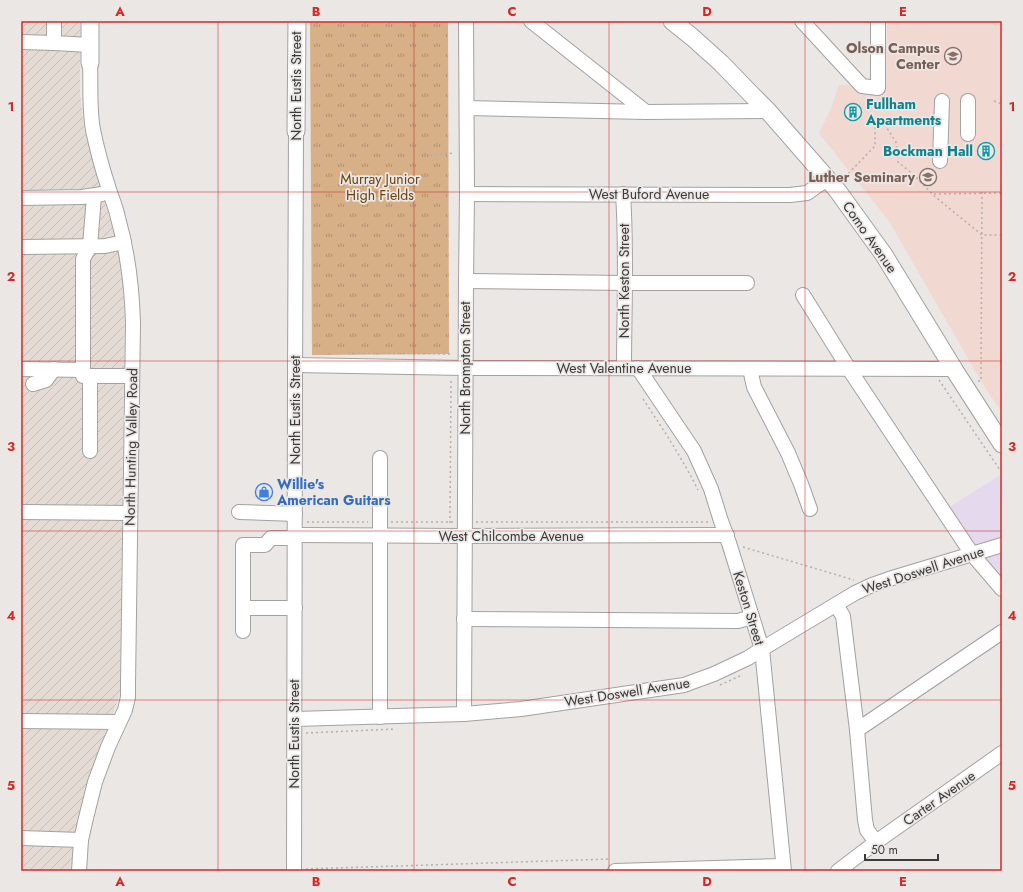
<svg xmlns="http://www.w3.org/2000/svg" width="1023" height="892" font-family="Jost,sans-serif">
	<defs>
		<pattern id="industrial-furrows" width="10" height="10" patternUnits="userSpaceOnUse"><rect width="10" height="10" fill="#e4dcd4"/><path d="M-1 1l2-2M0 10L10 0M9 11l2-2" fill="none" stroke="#c4beb7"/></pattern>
		<pattern id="park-tufts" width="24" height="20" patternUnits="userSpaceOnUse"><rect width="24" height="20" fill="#d8b088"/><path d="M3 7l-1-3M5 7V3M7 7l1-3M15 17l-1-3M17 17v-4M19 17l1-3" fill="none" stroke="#b09070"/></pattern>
	</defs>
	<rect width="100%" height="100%" fill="#eae7e5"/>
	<!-- commercial -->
	<polygon fill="#e5d9ed" points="1002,474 1002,583 946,509"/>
	<!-- industrial -->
	<polygon fill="url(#industrial-furrows)" points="21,21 80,21 80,94 84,128 95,169 120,253 125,293 120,693 78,817 73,848 72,871 21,871"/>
	<!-- education -->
	<polygon fill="#f1d8d0" points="887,21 1002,21 1002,413 981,381 889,221 819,133 830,111 839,85 886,84"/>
	<!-- park -->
	<polygon fill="url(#park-tufts)" points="310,21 448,21 449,354 312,355"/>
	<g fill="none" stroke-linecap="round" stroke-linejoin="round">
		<!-- minor casing -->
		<g stroke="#a4a19f" stroke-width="16">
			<g id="minor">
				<polyline points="54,21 54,43 90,45"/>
				<polyline points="531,21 646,112"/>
				<polyline points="802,21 862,86 878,88 878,21"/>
				<polyline points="21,42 54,43"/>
				<polyline points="968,101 968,134"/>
				<polyline points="467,108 646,112 768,111"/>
				<polyline points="940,161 942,101"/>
				<polyline points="467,194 790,195 807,193 827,179"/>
				<path d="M623 194C627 251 624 311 624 368"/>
				<polyline points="94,196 90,246 83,259 83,376 132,376"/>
				<polyline points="21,198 82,197 102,194"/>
				<polyline points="21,247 105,246 124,242"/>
				<polyline points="466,281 625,283 747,283"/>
				<polyline points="803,295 849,369 972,554 1002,589"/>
				<polyline points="295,365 465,368 953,369"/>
				<polyline points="638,368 694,451 711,489 721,521 729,543 762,649 784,871"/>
				<polyline points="21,369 83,370"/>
				<polyline points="750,369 754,387 788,453 801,484 810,509"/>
				<polyline points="90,376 90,451"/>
				<polyline points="33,384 46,380 54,369"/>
				<polyline points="380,458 380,717"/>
				<polyline points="21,512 130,513"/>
				<polyline points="239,512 295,514"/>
				<polyline points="295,535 465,536 727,535"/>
				<polyline points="836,605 843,616 857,730 865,820 867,830 876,842"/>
				<polyline points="243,608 295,608"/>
				<polyline points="464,619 738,621 752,617"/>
				<polyline points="243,631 243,545 265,545 271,538 295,538"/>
				<polyline points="464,714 466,281 467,194 466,21"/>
				<polyline points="295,719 464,714 521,709 684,685 714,674 748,658 762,649 855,593 872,585 889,579 1002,545"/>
				<polyline points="21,721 118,722"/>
				<polyline points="857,730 1002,632"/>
				<polyline points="21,838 81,840"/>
				<path d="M79 871 81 840 86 818 95 782 108 747 125 710 128 697V684L133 323C132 287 128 253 118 218 116 207 111 197 108 186 102 168 97 149 93 130 89 108 91 85 90 63"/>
				<polyline points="294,871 295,381 296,131"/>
				<polyline points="615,871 783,866"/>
				<polyline points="838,871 876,842 1002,753"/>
			</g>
		</g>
		<!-- major casing -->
		<g stroke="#a4a19f" stroke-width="19">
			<g id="major">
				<polyline points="90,21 90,63"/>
				<polyline points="672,21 692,37 721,63 751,94 768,111 837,190 884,255 955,371 1002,444"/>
				<polyline points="296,131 297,21"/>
			</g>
		</g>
		<!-- path -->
		<g stroke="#b2b0ae" stroke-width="1.5" stroke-dasharray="2 3" stroke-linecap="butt">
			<polyline points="994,101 1002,104"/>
			<polyline points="430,155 455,153"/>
			<polyline points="845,177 875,146 875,117 881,119 896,142 898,162 913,174 933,195 982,235 1002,235"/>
			<polyline points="934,194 1002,193"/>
			<polyline points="348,353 451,354 451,355"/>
			<polyline points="939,380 1002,473"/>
			<polyline points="978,381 981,381 982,190"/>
			<path d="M643 399C663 429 682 458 698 490"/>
			<polyline points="307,522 368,522"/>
			<polyline points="391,522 453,522"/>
			<polyline points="476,522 710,522"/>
			<polyline points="450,523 451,380"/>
			<polyline points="743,547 854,580"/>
			<polyline points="720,685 742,675"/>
			<polyline points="306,733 396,729"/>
			<polyline points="306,869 610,859"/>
		</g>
		<!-- minor -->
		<use href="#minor" stroke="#fff" stroke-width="14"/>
		<!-- major -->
		<use href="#major" stroke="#fff" stroke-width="17"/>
	</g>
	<!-- grid -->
	<path fill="none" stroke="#d62828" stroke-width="1" stroke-opacity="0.55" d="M218 21V871M414 21V871M609 21V871M805 21V871M21 192H1002M21 361H1002M21 531H1002M21 700H1002"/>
	<!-- icons -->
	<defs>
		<g id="university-ring" transform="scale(0.9)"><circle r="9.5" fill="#eae7e5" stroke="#8d6e63" stroke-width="1.5"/><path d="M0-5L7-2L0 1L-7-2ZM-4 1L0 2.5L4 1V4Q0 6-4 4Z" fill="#8d6e63"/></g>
		<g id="building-ring" transform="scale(0.9)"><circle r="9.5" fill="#eae7e5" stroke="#0f9aa8" stroke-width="1.5"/><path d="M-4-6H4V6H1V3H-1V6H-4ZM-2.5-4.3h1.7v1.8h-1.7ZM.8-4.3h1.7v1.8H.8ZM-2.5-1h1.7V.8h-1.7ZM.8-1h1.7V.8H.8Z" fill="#0f9aa8"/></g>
		<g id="shop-ring" transform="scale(0.9)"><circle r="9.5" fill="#eae7e5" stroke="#3f7fe0" stroke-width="1.5"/><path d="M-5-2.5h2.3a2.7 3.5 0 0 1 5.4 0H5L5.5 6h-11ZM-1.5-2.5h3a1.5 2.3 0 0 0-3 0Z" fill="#3f7fe0"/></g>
	</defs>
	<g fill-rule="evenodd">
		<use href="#university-ring" x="953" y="56"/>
		<use href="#building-ring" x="853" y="112"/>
		<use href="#building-ring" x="986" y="151"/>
		<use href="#university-ring" x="928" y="177"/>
		<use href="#shop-ring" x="264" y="492"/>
	</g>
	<g text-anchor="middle" stroke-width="3.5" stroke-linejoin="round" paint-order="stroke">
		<!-- education labels -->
		<g font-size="14" font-weight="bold" fill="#785e54" stroke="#eae7e5" text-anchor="end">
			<text x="940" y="53">Olson Campus<tspan x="940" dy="16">Center</tspan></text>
			<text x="915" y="182">Luther Seminary</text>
		</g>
		<!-- street labels -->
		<g font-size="14" fill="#3a3a39" stroke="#eae7e5">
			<text transform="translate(296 86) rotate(-90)" y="5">North Eustis Street</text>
			<text x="649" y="199">West Buford Avenue</text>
			<text transform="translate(870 237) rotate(55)" y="5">Como Avenue</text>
			<text transform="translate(624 281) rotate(-90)" y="5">North Keston Street</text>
			<text transform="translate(465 368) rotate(-90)" y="5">North Brompton Street</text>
			<text x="624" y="373">West Valentine Avenue</text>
			<text transform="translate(295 410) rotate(-90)" y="5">North Eustis Street</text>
			<text transform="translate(131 447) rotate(-89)" y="5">North Hunting Valley Road</text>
			<text x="511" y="541">West Chilcombe Avenue</text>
			<text transform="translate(923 570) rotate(-18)" y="5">West Doswell Avenue</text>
			<text transform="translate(749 608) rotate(73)" y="5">Keston Street</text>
			<text transform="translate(627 692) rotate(-9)" y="5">West Doswell Avenue</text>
			<text transform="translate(294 734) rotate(-90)" y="5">North Eustis Street</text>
			<text transform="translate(939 798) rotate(-35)" y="5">Carter Avenue</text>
		</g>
		<!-- culture labels -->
		<g font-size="14" font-weight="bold" fill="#0d838f" stroke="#eae7e5" text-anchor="start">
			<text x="866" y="109">Fullham<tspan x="866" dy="16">Apartments</tspan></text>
			<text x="973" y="156" text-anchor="end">Bockman Hall</text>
		</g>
		<!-- park labels -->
		<g font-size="14" fill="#6b4009" stroke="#eae7e5">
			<text x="380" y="184">Murray Junior<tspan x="380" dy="16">High Fields</tspan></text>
		</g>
		<!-- shop labels -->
		<g font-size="14" font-weight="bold" fill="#366cbe" stroke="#eae7e5" text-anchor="start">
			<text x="277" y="489">Willie's<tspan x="277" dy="16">American Guitars</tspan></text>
		</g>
	</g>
	<!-- border -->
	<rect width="1023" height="892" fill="none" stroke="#eae7e5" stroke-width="44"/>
	<!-- scale -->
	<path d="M865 854v6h73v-6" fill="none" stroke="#3a3a39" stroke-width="2"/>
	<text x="871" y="854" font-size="12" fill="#3a3a39" stroke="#eae7e5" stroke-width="3" paint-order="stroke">50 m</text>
	<rect x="22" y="22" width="979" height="848" fill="none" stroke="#d62828" stroke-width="1.5"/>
	<g font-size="13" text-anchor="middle" font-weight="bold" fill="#d62828">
		<text x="120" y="16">A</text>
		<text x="316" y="16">B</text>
		<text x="512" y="16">C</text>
		<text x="707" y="16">D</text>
		<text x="903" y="16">E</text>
		<text x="11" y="111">1</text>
		<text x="1012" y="111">1</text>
		<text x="11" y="281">2</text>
		<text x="1012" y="281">2</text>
		<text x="11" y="451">3</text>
		<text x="1012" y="451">3</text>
		<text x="11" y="620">4</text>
		<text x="1012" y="620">4</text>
		<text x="11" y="790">5</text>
		<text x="1012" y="790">5</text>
		<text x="120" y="886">A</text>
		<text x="316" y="886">B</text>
		<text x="512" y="886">C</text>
		<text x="707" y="886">D</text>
		<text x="903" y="886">E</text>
	</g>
</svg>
